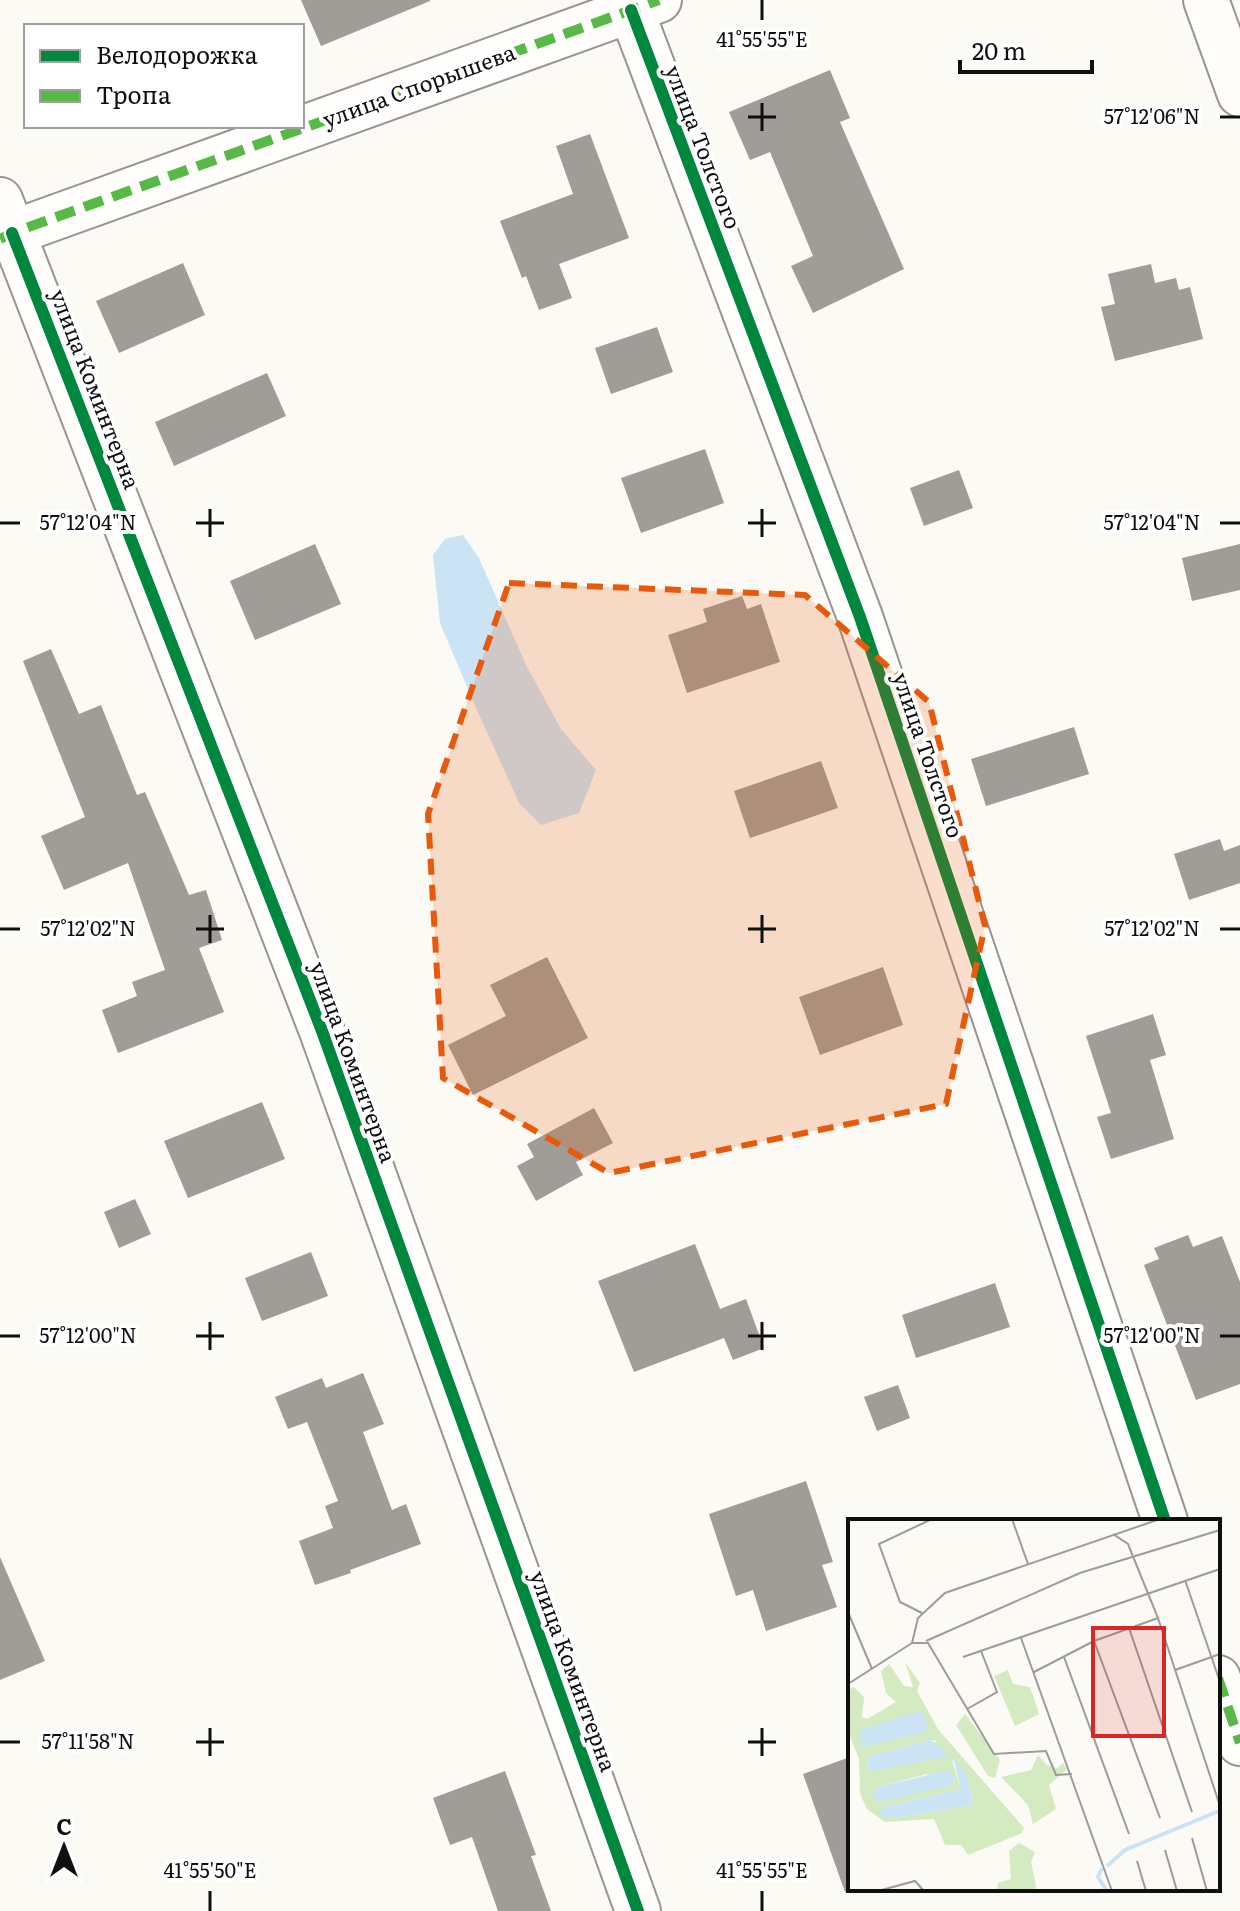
<svg xmlns="http://www.w3.org/2000/svg" width="1240" height="1911" font-family="Literata,serif">
	<rect width="100%" height="100%" fill="#fcfaf4"/>
	<!-- water -->
	<polygon fill="#cae4f6" points="463,535 479,558 526,665 561,729 596,770 579,813 541,825 519,803 473,701 440,623 433,555 445,539"/>
	<!-- building -->
	<g fill="#a09d99">
		<polygon points="301,0 430,0 430,1 321,46"/>
		<polygon points="830,70 850,118 840,122 904,269 813,313 791,266 813,256 770,152 750,160 729,112"/>
		<polygon points="590,134 629,238 559,264 572,298 539,310 526,276 522,278 500,221 573,194 556,146"/>
		<polygon points="183,263 205,315 119,353 96,301"/>
		<polygon points="1151,264 1155,283 1176,278 1179,290 1190,287 1203,339 1115,361 1101,307 1115,304 1108,274"/>
		<polygon points="657,327 673,372 611,394 595,348"/>
		<polygon points="267,373 286,416 174,466 155,422"/>
		<polygon points="705,449 724,503 641,533 621,478"/>
		<polygon points="959,470 973,508 924,526 910,488"/>
		<polygon points="315,544 341,604 255,640 230,581"/>
		<polygon points="1240,544 1240,590 1192,601 1182,558"/>
		<polygon points="742,596 747,609 761,604 780,662 687,693 668,635 707,622 703,609"/>
		<polygon points="51,649 79,714 101,705 137,795 145,792 189,895 206,890 222,940 199,948 224,1012 118,1053 102,1010 137,996 132,982 165,970 128,863 64,890 41,836 85,817 23,661"/>
		<polygon points="1074,727 1089,774 986,806 971,759"/>
		<polygon points="821,761 838,808 750,838 734,791"/>
		<polygon points="1220,839 1224,851 1240,845 1240,883 1189,900 1174,854"/>
		<polygon points="547,957 588,1038 473,1095 448,1045 506,1016 490,985"/>
		<polygon points="883,967 903,1025 820,1055 799,997"/>
		<polygon points="1153,1014 1166,1055 1150,1060 1174,1139 1111,1159 1097,1117 1111,1113 1086,1036"/>
		<polygon points="262,1102 285,1159 188,1198 164,1141"/>
		<polygon points="594,1108 613,1143 576,1162 583,1175 536,1201 517,1166 534,1157 527,1144"/>
		<polygon points="135,1199 151,1234 119,1248 104,1212"/>
		<polygon points="1188,1235 1193,1247 1222,1236 1240,1282 1240,1384 1196,1400 1144,1265 1159,1259 1154,1248"/>
		<polygon points="695,1244 720,1309 746,1299 764,1348 733,1360 724,1338 634,1372 598,1281"/>
		<polygon points="311,1252 328,1296 262,1321 245,1278"/>
		<polygon points="995,1283 1010,1327 916,1358 902,1315"/>
		<polygon points="363,1373 384,1424 363,1432 392,1510 406,1504 421,1544 350,1570 351,1573 315,1585 299,1541 333,1528 325,1506 338,1501 307,1422 288,1429 275,1397 322,1378 326,1388"/>
		<polygon points="898,1385 910,1418 877,1431 864,1397"/>
		<polygon points="806,1481 833,1562 822,1565 837,1607 766,1631 753,1590 736,1596 709,1514"/>
		<polygon points="0,1557 45,1661 0,1680"/>
		<polygon points="850,1757 850,1891 845,1892 803,1774"/>
		<polygon points="505,1771 536,1855 531,1856 551,1911 498,1911 472,1837 450,1845 433,1798"/>
	</g>
	<g fill="none" stroke-linecap="round" stroke-linejoin="round">
		<!-- minor casing -->
		<g stroke="#969592" stroke-width="48">
			<g id="minor">
				<polyline points="1206,0 1240,94"/>
				<polyline points="631,10 860,617 1165,1521"/>
				<polyline points="0,200 322,1031 638,1911"/>
				<polyline points="0,239 12,233 659,0"/>
				<polyline points="1218,1678 1240,1743"/>
			</g>
		</g>
		<!-- minor -->
		<use href="#minor" stroke="#fffefd" stroke-width="44"/>
		<!-- quiet -->
		<g stroke="#58b947" stroke-width="10" stroke-dasharray="20 10" stroke-linecap="butt">
			<polyline points="0,239 12,233 659,0"/>
			<polyline points="1218,1678 1240,1743"/>
		</g>
		<!-- cycleway casing -->
		<g stroke="#fff" stroke-width="17">
			<g id="cycleway">
				<polyline points="631,10 860,617 1165,1521"/>
				<polyline points="12,233 322,1031 638,1911"/>
			</g>
		</g>
		<!-- cycleway -->
		<use href="#cycleway" stroke="#00873e" stroke-width="12"/>
	</g>
	<!-- marked area -->
	<path fill="#e8590c" fill-opacity="0.2" stroke="#e8590c" stroke-width="6" stroke-dasharray="16 10" stroke-linejoin="round" d="M509 583 805 595 929 702 985 926 946 1104 609 1173 443 1078 428 814Z"/>
	<!-- ticks -->
	<path fill="none" stroke="#0f0f0f" stroke-width="3" d="M762 0V20M762 103V131M748 117H776M1220 117H1240M210 509V537M762 509V537M0 523H20M196 523H224M748 523H776M1220 523H1240M210 915V943M762 915V943M0 929H20M196 929H224M748 929H776M1220 929H1240M210 1322V1350M762 1322V1350M0 1336H20M196 1336H224M748 1336H776M1220 1336H1240M210 1728V1756M762 1728V1756M0 1742H20M196 1742H224M748 1742H776M210 1891V1911M762 1891V1911"/>
	<g text-anchor="middle" stroke-width="8" stroke-linejoin="round" paint-order="stroke">
		<!-- street labels -->
		<g font-size="22" fill="#0f0f0f" stroke="#fff">
			<text transform="translate(419 86) rotate(-20)" y="8">улица Спорышева</text>
			<text transform="translate(703 147) rotate(69)" y="8">улица Толстого</text>
			<text transform="translate(95 389) rotate(69)" y="8">улица Коминтерна</text>
			<text transform="translate(928 755) rotate(71)" y="8">улица Толстого</text>
			<text transform="translate(353 1062) rotate(70)" y="8">улица Коминтерна</text>
			<text transform="translate(573 1671) rotate(70)" y="8">улица Коминтерна</text>
		</g>
	</g>
	<!-- overview -->
	<g transform="translate(848 1519)">
		<rect width="372" height="372" fill="#fcfaf4"/>
		<path d="M57 143 72 164 69 172 90 210 176 309 174 314 120 336 113 326H97L86 300 37 303 19 290 12 275 11 240 0 212V171L6 168 16 178 14 198 19 200 48 183 38 174 33 152 41 145 56 167 65 168ZM83 221 90 222 20 253 19 238ZM104 241 119 255 125 286 40 300 34 288 113 270ZM79 255 108 263 27 269ZM160 151 165 165 182 168 191 195 167 207 146 157ZM117 195 152 241 147 259 140 257 108 206ZM190 236 199 246 209 249 215 244 219 250 201 266 208 290 185 305 180 286 153 258 183 251ZM171 324 187 333 183 343 189 372H149L150 364 163 360 161 332Z" fill="#d4eac1" fill-rule="evenodd"/>
		<path d="M74 192 81 209 74 214 13 228 12 211ZM83 221 102 237 20 253 19 238ZM105 238 119 255 125 286 40 300 32 296 34 288 113 270ZM100 251 106 257 105 266 31 283 25 279 27 269Z" fill="#cae4f6"/>
		<path fill="none" stroke="#cae4f6" stroke-width="4" d="M259 347 277 331 371 292M254 349 250 358 259 372"/>
		<path fill="none" stroke="#9d9c98" stroke-width="2" d="M164 0 180 45M265 15 280 25 310 99 372 287M337 61 372 163M0 93 24 150M74 94 52 83 31 25 84 0M281 109 344 293M173 119 264 372M78 122 232 54 372 11M246 122 312 299M64 124 70 99 97 74 312 0M64 124H80L146 235 198 232 208 256 224 255M115 138 372 50M216 138 281 315M327 151 372 135M186 153 246 122 310 99M0 165 64 124M119 190 149 173 133 132M344 319 359 372M317 331 329 372M289 342 298 372M30 372 67 362 76 372"/>
		<path fill="#d62828" fill-opacity="0.15" stroke="#d62828" stroke-width="4" d="M245 109H316V217H245Z"/>
		<rect width="372" height="372" fill="none" stroke="#0f0f0f" stroke-width="4"/>
	</g>
	<g font-size="20" text-anchor="middle" fill="#0f0f0f" stroke="#fff" stroke-width="8" stroke-linejoin="round" paint-order="stroke">
		<text x="762" y="47">41°55'55"E</text>
		<text x="1152" y="124">57°12'06"N</text>
		<text x="88" y="530">57°12'04"N</text>
		<text x="1152" y="530">57°12'04"N</text>
		<text x="88" y="936">57°12'02"N</text>
		<text x="1152" y="936">57°12'02"N</text>
		<text x="88" y="1343">57°12'00"N</text>
		<text x="1152" y="1343">57°12'00"N</text>
		<text x="88" y="1749">57°11'58"N</text>
		<text x="210" y="1878">41°55'50"E</text>
		<text x="762" y="1878">41°55'55"E</text>
	</g>
	<!-- legend -->
	<rect x="24" y="24" width="280" height="104" fill="#ffffff" stroke="#9f9f9f" stroke-width="2"/>
	<rect x="40" y="50" width="40" height="12" fill="#00873e" stroke="#9f9f9f" stroke-width="2"/>
	<text x="96" y="64" font-size="24" fill="#0f0f0f">Велодорожка</text>
	<rect x="40" y="90" width="40" height="12" fill="#58b947" stroke="#9f9f9f" stroke-width="2"/>
	<text x="96" y="104" font-size="24" fill="#0f0f0f">Тропа</text>
	<!-- north arrow -->
	<g transform="translate(64 1847)" stroke="#ffffff" stroke-width="6" paint-order="stroke">
	<path d="M0-6L14 30L0 20L-14 30Z" fill="#0f0f0f"/>
	<text y="-12" font-size="22" font-weight="bold" text-anchor="middle" fill="#0f0f0f">С</text>
	</g>
	<!-- scale -->
	<path d="M960 60v12h132v-12" fill="none" stroke="#0f0f0f" stroke-width="4"/>
	<text x="972" y="60" font-size="24" fill="#0f0f0f" stroke="#ffffff" stroke-width="6" paint-order="stroke">20 m</text>
</svg>
